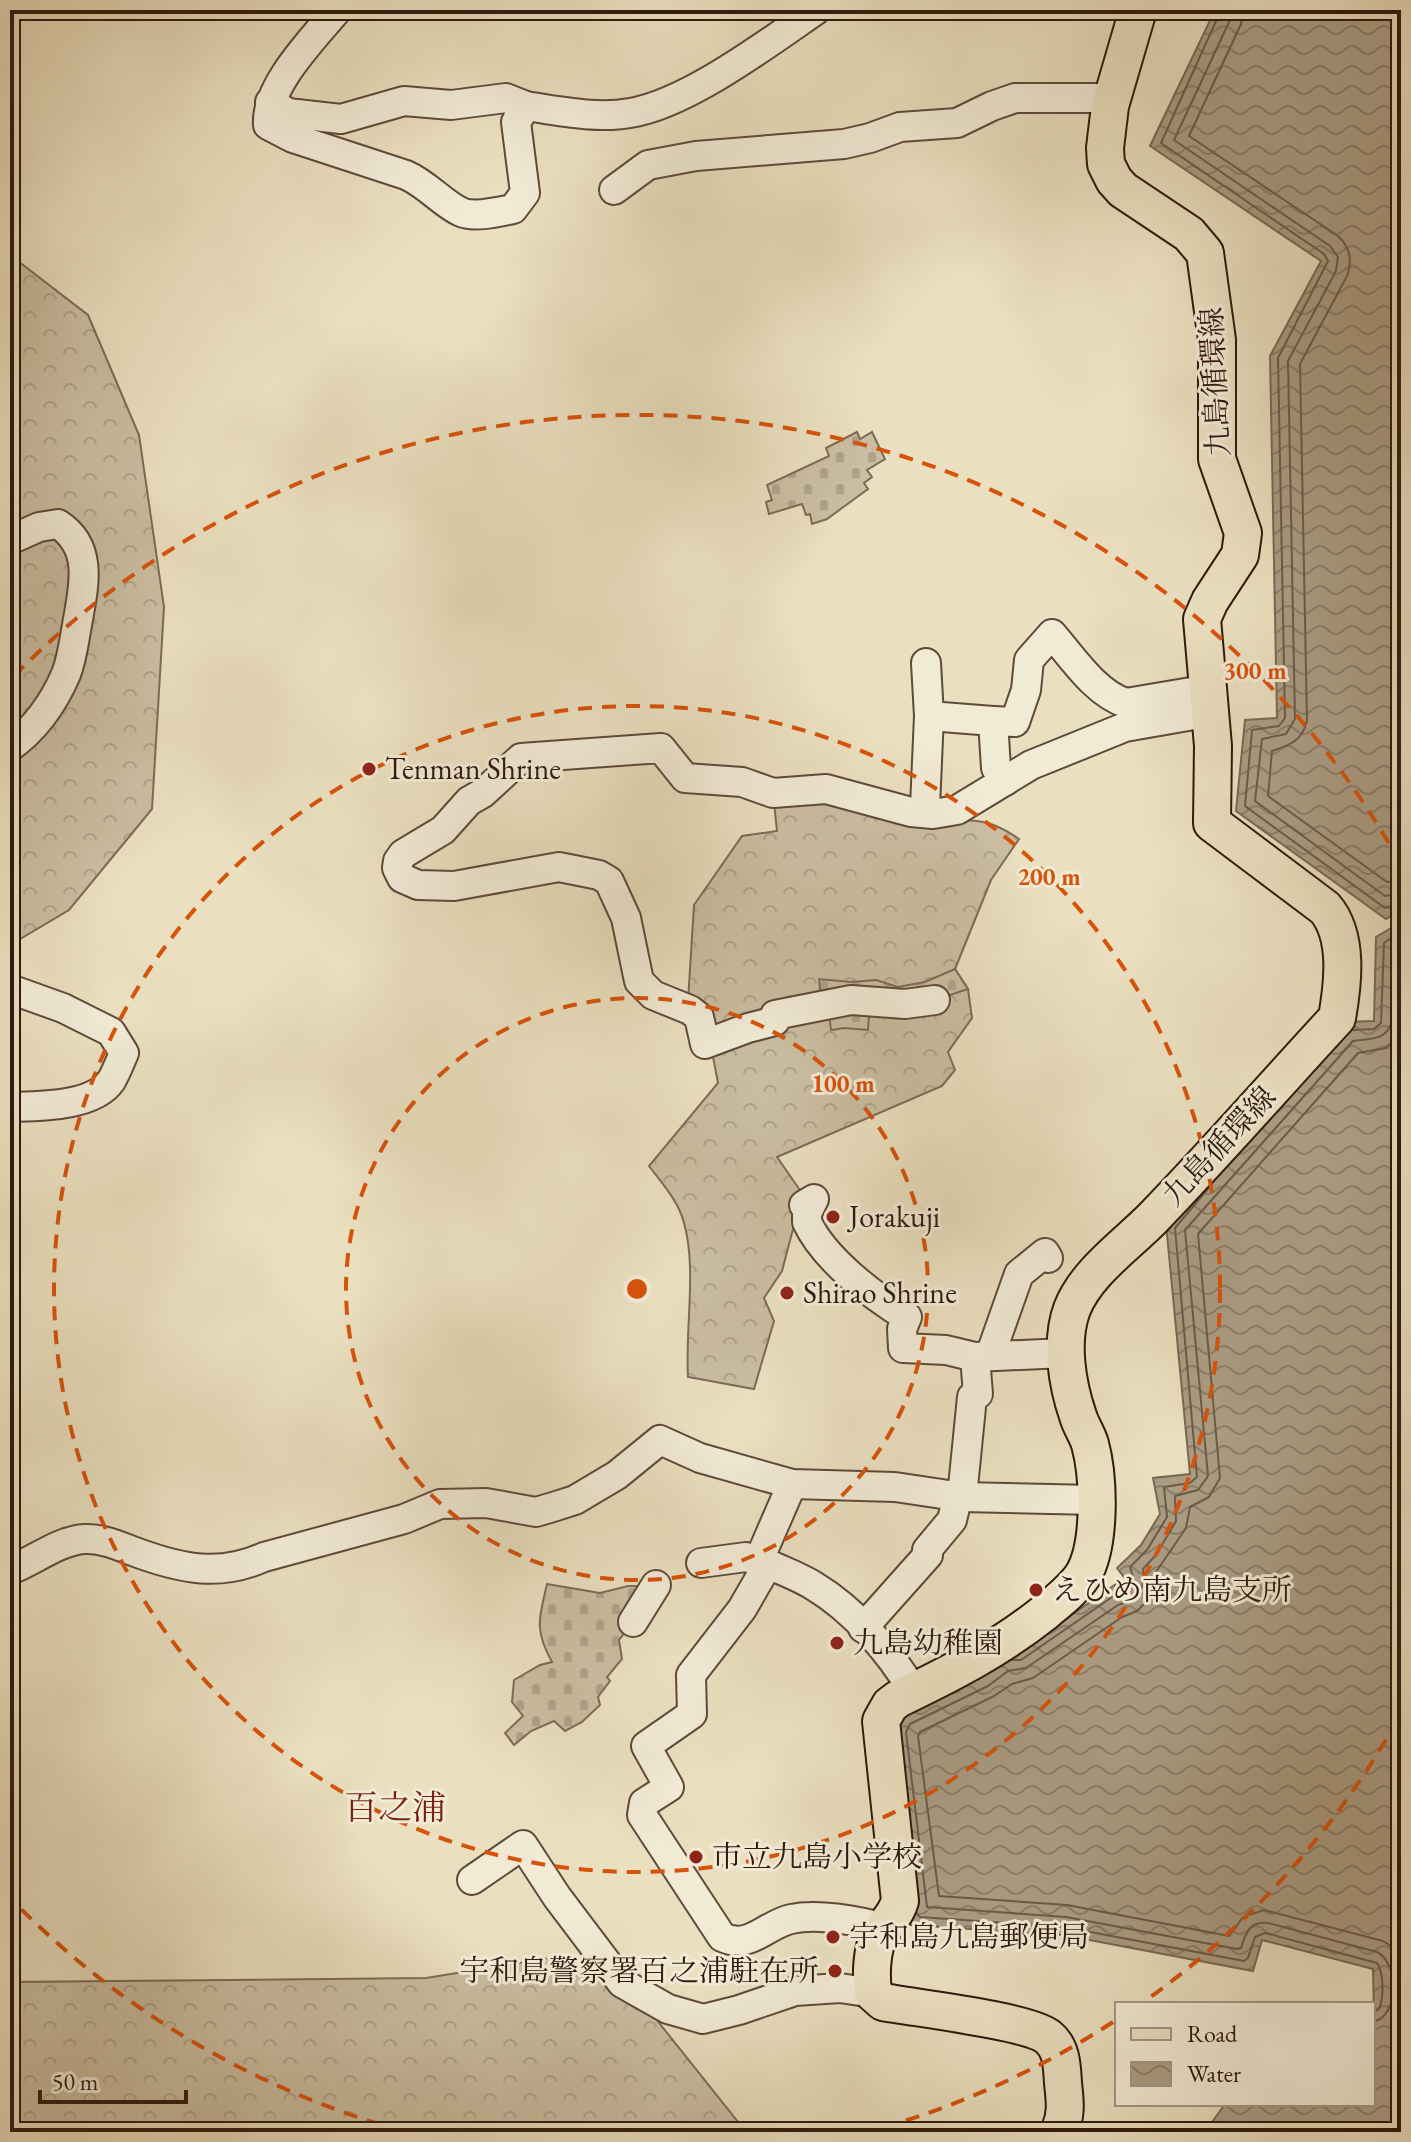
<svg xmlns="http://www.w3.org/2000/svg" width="1411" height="2142" font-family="'EB Garamond','Noto Serif JP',serif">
	<defs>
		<pattern id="forest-crowns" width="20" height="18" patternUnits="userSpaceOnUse" patternTransform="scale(2)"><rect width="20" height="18" fill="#cabda1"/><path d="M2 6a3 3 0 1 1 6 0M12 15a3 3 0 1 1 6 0" fill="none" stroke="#aea289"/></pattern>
		<pattern id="cemetery-stones" width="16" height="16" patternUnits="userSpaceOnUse" patternTransform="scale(2)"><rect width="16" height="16" fill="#cabda1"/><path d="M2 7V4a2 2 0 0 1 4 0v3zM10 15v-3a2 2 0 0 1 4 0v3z" fill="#aea289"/></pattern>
		<pattern id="water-waves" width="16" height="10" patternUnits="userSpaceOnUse" patternTransform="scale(2)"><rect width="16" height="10" fill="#aa9c83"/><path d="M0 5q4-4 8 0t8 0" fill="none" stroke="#8b7e6a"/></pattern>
	</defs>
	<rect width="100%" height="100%" fill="#eadfbf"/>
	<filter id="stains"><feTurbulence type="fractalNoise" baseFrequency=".0025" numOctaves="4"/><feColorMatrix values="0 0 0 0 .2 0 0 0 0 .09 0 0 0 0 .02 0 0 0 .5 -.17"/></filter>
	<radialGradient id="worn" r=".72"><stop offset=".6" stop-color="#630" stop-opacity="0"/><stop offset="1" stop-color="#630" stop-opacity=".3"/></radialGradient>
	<!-- forest -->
	<g fill="url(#forest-crowns)" stroke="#7c6b58" stroke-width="2">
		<polygon points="10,255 88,315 139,435 164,607 152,809 69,910 10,945"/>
		<path d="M773 793 960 821C983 818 1000 826 1019 839L991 880 955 969 968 989 972 1018 948 1052 955 1070 942 1086 777 1157 804 1196 799 1206 782 1271 764 1298 774 1321 754 1389 688 1377C685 1329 697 1268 684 1223 679 1202 662 1183 649 1166L718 1083 705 1015 688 1001 694 905 742 836 777 831Z"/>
		<polygon points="569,1955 656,2019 746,2132 10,2132 10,1982 426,1978"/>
	</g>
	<!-- cemetery -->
	<g fill="url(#cemetery-stones)" stroke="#7c6b58" stroke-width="2">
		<polygon points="857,432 860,439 872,432 885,459 867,470 872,477 864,483 868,489 827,519 812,524 810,514 806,515 802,504 769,514 766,502 772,500 767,485 829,456 826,448"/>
		<polygon points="955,969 968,989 935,1000 870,1001 868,1030 844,1028 831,1030 828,1006 822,1007 819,979 851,982 876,980 898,987 925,982"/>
		<path d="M547 1584 600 1593 628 1586H647L633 1622 619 1640 622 1659 607 1677 610 1681 598 1697 600 1705 582 1722 565 1731 554 1721 531 1731 514 1745 505 1733 523 1716 512 1702 514 1680 540 1665 552 1662C534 1630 539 1618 547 1584Z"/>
	</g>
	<!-- water -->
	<g fill="url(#water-waves)" stroke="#796854" stroke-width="2">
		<polygon points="1215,10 1401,10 1401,910 1386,919 1236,811 1245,720 1277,718 1270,356 1321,261 1150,146"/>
		<polygon points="1401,922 1401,2132 1205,2132 1225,2104 1373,2104 1375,2055 1373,1969 1262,1940 1253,1971 1063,1935 910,1925 887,1728 896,1711 1016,1654 1116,1584 1119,1587 1127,1581 1117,1568 1141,1545 1160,1514 1153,1478 1190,1474 1166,1224 1345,1022 1374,1021 1376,937"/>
	</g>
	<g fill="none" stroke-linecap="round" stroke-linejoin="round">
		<!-- shore -->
		<g stroke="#6c5a48" stroke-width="2">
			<polyline points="1221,10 1161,143 1324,254 1328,261 1278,358 1285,718 1279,726 1252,730 1245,806 1385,908 1401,903"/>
			<polyline points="1231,10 1230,20 1174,140 1330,246 1338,257 1336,271 1288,361 1295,719 1286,734 1262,739 1255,801 1385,896 1401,893"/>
			<path d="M1243 10 1241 24 1189 136 1338 236C1350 247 1353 260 1347 276L1300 364 1307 721C1302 741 1290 745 1272 751L1268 796 1387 882 1401 881"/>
			<polyline points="1353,1030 1374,1029 1381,1023 1384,943 1401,931"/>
			<polyline points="1401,1033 1386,1048 1358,1053 1198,1234 1220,1478 1209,1497 1190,1507 1186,1528 1156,1572 1152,1596 1137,1611 1122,1617 1033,1678 1012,1684 994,1696 920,1732 918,1736 939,1896 1067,1905 1229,1936 1243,1917 1264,1910 1383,1941 1394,1948 1401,1960"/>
			<polyline points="1012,1660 1021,1660 1115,1595 1131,1588 1134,1580 1130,1567 1147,1550 1167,1517 1164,1487 1190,1483 1197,1477 1175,1228 1212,1184"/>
			<path d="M917 1914 920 1917 1064 1927 1244 1961 1248 1958 1255 1937 1265 1933 1377 1963C1384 1973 1384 1997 1379 2009L1373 2012"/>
			<path d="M1373 2022C1400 2016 1399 1963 1377 1952L1268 1923C1250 1921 1246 1932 1241 1948L1237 1949 1066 1917 927 1907 906 1732 910 1724 988 1686 1008 1671 1026 1668 1118 1605C1138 1600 1146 1589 1143 1569L1156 1555 1176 1521 1175 1496 1198 1490 1208 1476 1185 1230 1353 1041C1370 1038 1387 1042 1392 1020L1393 949 1401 943"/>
		</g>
		<!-- minor casing -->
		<g stroke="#5e4a3a" stroke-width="32">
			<g id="minor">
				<path d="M337 10C313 39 265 87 268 125L293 138 406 175C427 184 443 204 461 212 474 218 498 212 513 209L525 193 516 122 526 106C559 111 597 119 630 113 687 104 768 43 816 10"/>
				<polyline points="270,102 288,113 341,119 404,101 451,105 506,98 526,106"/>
				<polyline points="614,190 648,165 696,156 844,144 870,138 900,127 957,123 992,106 1015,98 1112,98"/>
				<path d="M10 540 39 527 58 524C95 548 83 589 77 625 74 641 72 659 66 674 54 702 35 729 10 747"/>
				<polyline points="929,716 993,721"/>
				<path d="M1005 781 996 768 993 721 1015 722 1026 690 1029 660 1052 634C1072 657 1096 694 1126 703L1209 689"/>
				<polyline points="925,807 929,716 926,663"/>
				<path d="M10 989 63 1008 111 1032 124 1053C120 1062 116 1073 111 1081 93 1107 38 1106 10 1107"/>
				<polyline points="935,1000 905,1004 851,1000 775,1015 775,1021 748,1028 705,1044 699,1017 690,1010 653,995 639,981 626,918 609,881 599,875 559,867 454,886 418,885 402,878 397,868 398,861 403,854 443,830 469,801 483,793 521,758 661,748 685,778 742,782 773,793 826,789 911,812 933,814 957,810 1031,765 1125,727 1211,712"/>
				<path d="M804 1205 814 1199 807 1213V1222C824 1259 873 1296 907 1317L902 1329 903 1348 946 1350 975 1357 1065 1353"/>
				<polyline points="990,1356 1019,1274 1045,1253 1048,1258"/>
				<polyline points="962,1497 972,1397 978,1394 975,1357"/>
				<polyline points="759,1560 792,1484"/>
				<polyline points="701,1563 746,1557 768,1564"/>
				<path d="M10 1570C34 1561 58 1541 84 1539 103 1538 121 1547 138 1553 182 1569 220 1577 264 1557L404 1519 440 1504 486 1503 536 1512 553 1507 575 1500 617 1475 660 1440 700 1458 792 1484 895 1487 962 1497 1096 1500"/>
				<polyline points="633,1622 656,1585"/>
				<polyline points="863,1628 928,1555 927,1550 952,1520 958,1495"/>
				<polyline points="472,1880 523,1845 557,1897 622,1983 668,2009 703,2019 739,2010 795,1991 840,1988 873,1993"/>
				<path d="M884 1928C859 1921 818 1913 791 1919 765 1925 750 1950 722 1937L642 1815 644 1803 669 1787 646 1746 692 1714 691 1675 742 1609 768 1564C783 1571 800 1577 814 1586 854 1610 890 1652 913 1691"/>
			</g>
		</g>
		<!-- major casing -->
		<g stroke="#2f190e" stroke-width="40">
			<path id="major" d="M1059 2132C1067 2115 1065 2101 1063 2083 1062 2067 1062 2048 1048 2037 1029 2021 915 2008 883 2002L873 1993C871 1976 871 1950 880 1934 887 1922 896 1915 900 1901L881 1721 890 1705 898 1699C950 1674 999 1649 1044 1613 1058 1601 1073 1590 1083 1575 1101 1545 1099 1477 1090 1444 1087 1434 1081 1426 1078 1416 1067 1384 1060 1341 1072 1309 1086 1273 1125 1246 1152 1219 1215 1154 1275 1085 1337 1018 1343 984 1349 936 1325 908L1212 823 1213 746 1202 619 1210 601 1240 555 1243 533 1217 459V340L1205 253 1189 234 1123 190 1114 180 1106 164 1105 148 1110 106 1138 10"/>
		</g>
		<!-- minor -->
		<use href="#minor" stroke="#f1ead5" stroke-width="28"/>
		<!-- major -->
		<use href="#major" stroke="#eadfbf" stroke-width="36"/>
	</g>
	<!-- distance rings -->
	<g fill="none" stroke="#d6530c" stroke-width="4" stroke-dasharray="14 10">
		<circle cx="637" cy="1289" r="291"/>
		<circle cx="637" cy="1289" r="583"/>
		<path d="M1398 1719A874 874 0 0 1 1145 2001M1113 2022A874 874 0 0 1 871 2131M403 2131A874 874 0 0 1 14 1902M14 676A874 874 0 0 1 1398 859"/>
	</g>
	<!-- markers -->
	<g fill="#8f2418" stroke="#f1ead5" stroke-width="3">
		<circle cx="369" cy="769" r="8"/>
		<circle cx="833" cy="1217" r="8"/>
		<circle cx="787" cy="1293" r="8"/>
		<circle cx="1036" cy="1590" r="8"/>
		<circle cx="837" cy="1643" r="8"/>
		<circle cx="696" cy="1857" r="8"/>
		<circle cx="833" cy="1937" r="8"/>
		<circle cx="835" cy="1971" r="8"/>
	</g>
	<g text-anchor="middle" stroke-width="6" stroke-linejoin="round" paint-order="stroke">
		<!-- street labels -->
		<g font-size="30" fill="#2f190e" stroke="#f1ead5">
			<text transform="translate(1215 382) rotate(-93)" y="10">九島循環線</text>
			<text transform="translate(1219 1146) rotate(-47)" y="10">九島循環線</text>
		</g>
		<!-- poi labels -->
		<g font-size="30" fill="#2f190e" stroke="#f1ead5" text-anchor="start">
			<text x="385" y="779">Tenman Shrine</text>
			<text x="849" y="1227">Jorakuji</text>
			<text x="803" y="1303">Shirao Shrine</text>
			<text x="1052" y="1600">えひめ南九島支所</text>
			<text x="853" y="1653">九島幼稚園</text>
			<text x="712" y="1867">市立九島小学校</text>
			<text x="849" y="1947">宇和島九島郵便局</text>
			<text x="819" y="1981" text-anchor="end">宇和島警察署百之浦駐在所</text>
		</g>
		<!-- quarter labels -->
		<g font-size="34" fill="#7a1f14" stroke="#f1ead5">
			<text x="395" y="1819">百之浦</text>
		</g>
	</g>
	<circle cx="637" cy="1289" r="12" fill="#d6530c" stroke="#f1ead5" stroke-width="4"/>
	<g font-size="24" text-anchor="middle" font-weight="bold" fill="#d6530c" stroke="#f1ead5" stroke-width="6" stroke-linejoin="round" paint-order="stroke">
		<text x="1255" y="679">300 m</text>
		<text x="1049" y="885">200 m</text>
		<text x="843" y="1092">100 m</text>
	</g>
	<!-- margin -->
	<rect width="1411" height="2142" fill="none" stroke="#eadfbf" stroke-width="40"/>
	<rect x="12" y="12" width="1387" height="2118" fill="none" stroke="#2f190e" stroke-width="4"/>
	<rect x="20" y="20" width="1371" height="2102" fill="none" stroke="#2f190e" stroke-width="2"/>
	<!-- legend -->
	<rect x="1115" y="2002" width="260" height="104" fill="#f1ead5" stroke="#a39685" stroke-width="2"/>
	<rect x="1131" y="2028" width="40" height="12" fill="#eadfbf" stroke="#a39685" stroke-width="2"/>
	<text x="1187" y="2042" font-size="24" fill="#2f190e">Road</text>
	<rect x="1131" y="2062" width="40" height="24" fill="url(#water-waves)" stroke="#a39685" stroke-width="2"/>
	<text x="1187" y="2082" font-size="24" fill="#2f190e">Water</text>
	<!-- scale -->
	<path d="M40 2090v12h146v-12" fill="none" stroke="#2f190e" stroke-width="4"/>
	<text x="52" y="2090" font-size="24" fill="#2f190e" stroke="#f1ead5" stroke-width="6" paint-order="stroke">50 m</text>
	<rect width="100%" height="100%" filter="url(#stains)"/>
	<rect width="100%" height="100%" fill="url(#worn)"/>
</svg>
